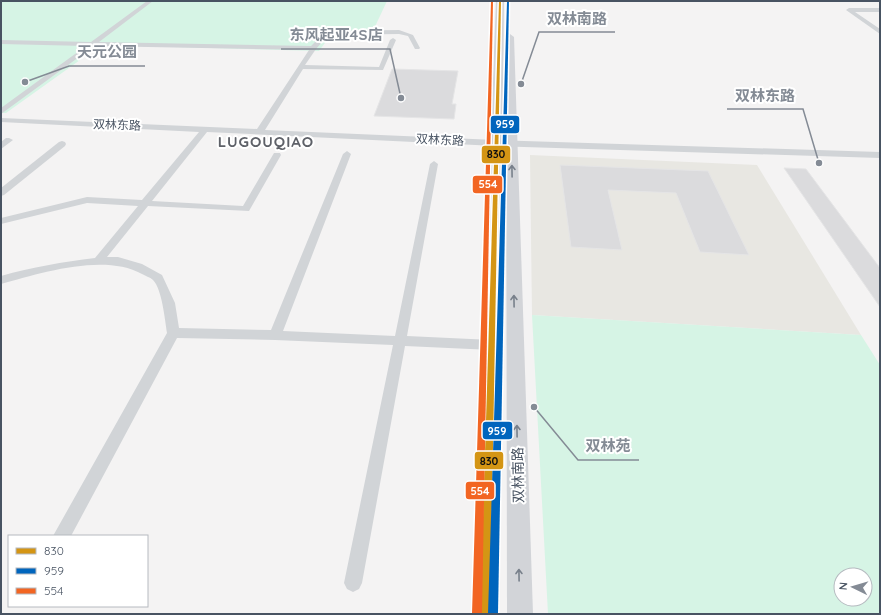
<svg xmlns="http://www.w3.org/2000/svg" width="881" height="615" font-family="Quicksand,'Noto Sans SC',sans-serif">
	<rect width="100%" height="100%" fill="#f4f3f3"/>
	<!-- commercial -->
	<polygon fill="#e8e7e2" points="530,155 757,165 861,335 532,315"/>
	<!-- green -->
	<g fill="#d6f4e5" fill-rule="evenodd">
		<polygon points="1,1 387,1 372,33 333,32 319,51 101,45 6,113 1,113"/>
		<path d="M532 315 861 335 880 365V614H548ZM841 575H865V599H841Z"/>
	</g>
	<!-- building -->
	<g fill="#dbdbdd" stroke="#e5e5e6">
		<polygon points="392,69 458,71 452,104 456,104 454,119 374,116"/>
		<polygon points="560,165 708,171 749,255 700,252 676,193 608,190 622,250 571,247"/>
		<polygon points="784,168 806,169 880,268 880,307"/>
	</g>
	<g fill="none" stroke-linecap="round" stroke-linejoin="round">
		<!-- street -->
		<g fill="#d1d4d7" fill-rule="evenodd">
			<path d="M147 1H153L99 42 311 46 326 31 399 30 413 35 420 48 419 49H415L408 36 399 34 328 35 316 49 305 65 379 67 390 40 393 38 396 40 383 70 303 69 265 130 496 140 880 152V158L496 146 207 132 152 201 243 206 274 153H280L281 155 249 211 148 206 107 257H118L142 264 162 275 175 303 179 328 271 330 343 154 347 151 351 154 283 331 395 336 430 164 434 161 438 164 407 336 492 340 497 342 498 345 497 348 492 350 405 346 362 583 359 589 353 592 347 589 344 583 393 345 275 340 177 338 71 536H53L167 333C165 320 162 289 153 280 150 277 145 276 142 274 104 253 41 273 1 284V276C32 267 63 262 95 258L138 206 87 203 1 224V218L87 197 142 200 199 132 1 122V118L257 129 309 50 94 46 1 114V108L86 46 1 44V40L91 42Z"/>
			<polygon points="880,8 880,12 855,12 880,29 880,34 846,10 849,8"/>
			<polygon points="6,138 9,138 13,140 1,149 1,142"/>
			<polygon points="62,141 65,142 66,144 65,146 4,195 1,196 1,188 59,142"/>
		</g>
		<!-- secondary -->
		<g fill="#d2d4d8" fill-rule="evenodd">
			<polygon points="496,1 504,1 498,614 472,614"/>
			<polygon points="510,34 514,37 533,614 507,614 506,37"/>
		</g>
		<!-- bus-1 casing -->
		<g stroke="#fff" stroke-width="3">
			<polygon id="bus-1" points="499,1 501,1 490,614 480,614"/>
		</g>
		<!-- bus-2 casing -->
		<g stroke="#fff" stroke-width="3">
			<polygon id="bus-2" points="507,1 509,1 498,614 488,614"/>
		</g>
		<!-- bus-3 casing -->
		<g stroke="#fff" stroke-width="3">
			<polygon id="bus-3" points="491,1 493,1 482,614 472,614"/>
		</g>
		<!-- bus-1 -->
		<use href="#bus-1" fill="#d49514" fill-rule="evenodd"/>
		<!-- bus-2 -->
		<use href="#bus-2" fill="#0065bd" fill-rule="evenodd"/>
		<!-- bus-3 -->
		<use href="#bus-3" fill="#f26522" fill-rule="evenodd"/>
	</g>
	<!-- one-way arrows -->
	<defs><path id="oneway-shaft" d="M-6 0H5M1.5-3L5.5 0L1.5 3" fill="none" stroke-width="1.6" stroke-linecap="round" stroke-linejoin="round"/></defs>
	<g stroke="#78808b">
		<use href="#oneway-shaft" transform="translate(512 171) rotate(-91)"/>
		<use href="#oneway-shaft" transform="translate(514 301) rotate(-91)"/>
		<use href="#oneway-shaft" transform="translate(517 431) rotate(-91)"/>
		<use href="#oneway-shaft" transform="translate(519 575) rotate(-91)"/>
	</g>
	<g text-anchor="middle" stroke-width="4" stroke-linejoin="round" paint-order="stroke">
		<!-- far-street labels -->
		<g font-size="12" fill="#485362" stroke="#fff">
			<text transform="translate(117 125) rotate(2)" y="4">双林东路</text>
			<text transform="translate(440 140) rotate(3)" y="4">双林东路</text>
		</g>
		<!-- street labels -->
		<g font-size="14" fill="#485362" stroke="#fff">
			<text transform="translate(518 475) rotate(-91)" y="5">双林南路</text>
		</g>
		<!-- far-district labels -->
		<g font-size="15" font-weight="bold" letter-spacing="1" fill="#5e6168" stroke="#fff">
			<text x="266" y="147">LUGOUQIAO</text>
		</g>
	</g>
	<!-- callouts -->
	<path fill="none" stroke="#848b95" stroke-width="1.5" d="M521 84L539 32H615M401 98L390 49H281M25 82L69 66H145M819 163L803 109H727M534 407L578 460H639"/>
	<g fill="#848b95" stroke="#fff" stroke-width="1.5">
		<circle cx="521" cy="84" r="4"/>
		<circle cx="401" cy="98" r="4"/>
		<circle cx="25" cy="82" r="4"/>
		<circle cx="819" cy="163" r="4"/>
		<circle cx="534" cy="407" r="4"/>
	</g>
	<g font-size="15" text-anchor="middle" font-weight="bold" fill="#848b95" stroke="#fff" stroke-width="4" stroke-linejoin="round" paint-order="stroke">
		<text x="577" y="24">双林南路</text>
		<text x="336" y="40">东风起亚4S店</text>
		<text x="107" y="57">天元公园</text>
		<text x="765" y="101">双林东路</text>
		<text x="608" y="451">双林苑</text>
	</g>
	<g stroke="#fff" stroke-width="1.5">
		<rect x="490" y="115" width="30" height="19" rx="4" fill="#0065bd"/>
		<rect x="481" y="145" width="30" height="19" rx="4" fill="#d49514"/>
		<rect x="472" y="175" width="31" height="19" rx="4" fill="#f26522"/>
		<rect x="482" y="421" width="31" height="19" rx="4" fill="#0065bd"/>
		<rect x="474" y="451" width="30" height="19" rx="4" fill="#d49514"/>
		<rect x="465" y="481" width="30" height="19" rx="4" fill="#f26522"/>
	</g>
	<g font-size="11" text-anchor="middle" font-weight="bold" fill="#fff">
		<text x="505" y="128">959</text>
		<text x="488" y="188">554</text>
		<text x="497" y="435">959</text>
		<text x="480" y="495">554</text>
	</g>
	<g font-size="11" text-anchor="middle" font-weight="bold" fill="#111">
		<text x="496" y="158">830</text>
		<text x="489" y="465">830</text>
	</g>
	<!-- border -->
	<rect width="881" height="615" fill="none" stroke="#485362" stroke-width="4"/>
	<!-- legend -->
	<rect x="8" y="535" width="140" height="72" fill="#ffffff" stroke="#b6bac0"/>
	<rect x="16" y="548" width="20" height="6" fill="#d49514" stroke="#b6bac0"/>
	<text x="44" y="555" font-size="12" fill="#485362">830</text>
	<rect x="16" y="568" width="20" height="6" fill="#0065bd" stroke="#b6bac0"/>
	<text x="44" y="575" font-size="12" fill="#485362">959</text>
	<rect x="16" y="588" width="20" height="6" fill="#f26522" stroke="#b6bac0"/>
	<text x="44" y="595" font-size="12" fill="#485362">554</text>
	<!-- north arrow -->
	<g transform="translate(853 587) rotate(275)"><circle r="19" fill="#ffffff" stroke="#b6bac0"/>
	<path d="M0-3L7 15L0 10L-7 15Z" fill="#848b95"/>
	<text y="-6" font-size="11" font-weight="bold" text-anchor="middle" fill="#485362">N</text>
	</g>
</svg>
